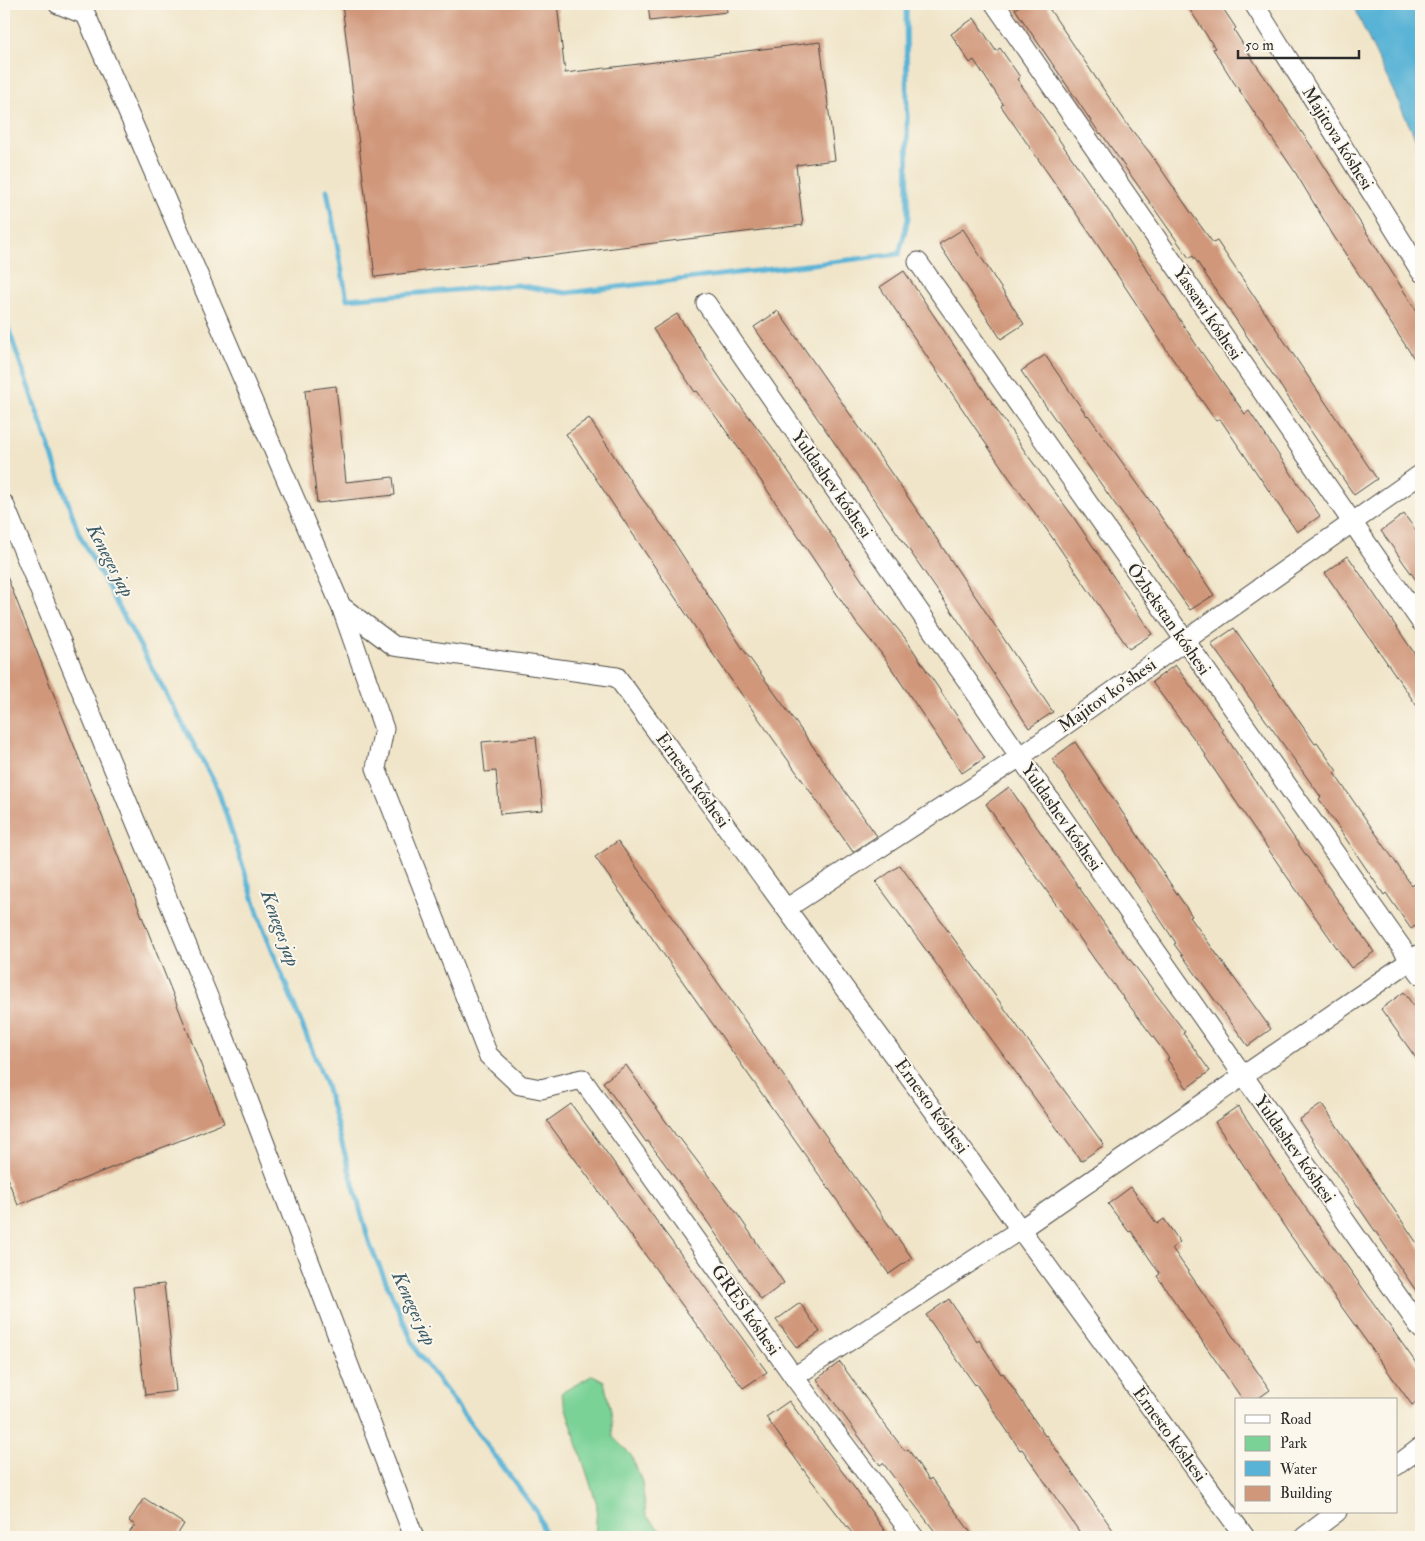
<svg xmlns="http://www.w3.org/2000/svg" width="1425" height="1541" font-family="'IM FELL Double Pica',serif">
	<rect width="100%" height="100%" fill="#fbf7ec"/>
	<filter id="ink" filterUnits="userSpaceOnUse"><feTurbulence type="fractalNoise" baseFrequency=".02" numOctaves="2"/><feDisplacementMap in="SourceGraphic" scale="10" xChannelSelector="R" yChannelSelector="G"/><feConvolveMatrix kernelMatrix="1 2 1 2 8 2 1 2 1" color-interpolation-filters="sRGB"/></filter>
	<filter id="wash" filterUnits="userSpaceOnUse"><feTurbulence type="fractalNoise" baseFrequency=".0096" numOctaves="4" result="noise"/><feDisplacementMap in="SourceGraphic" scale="20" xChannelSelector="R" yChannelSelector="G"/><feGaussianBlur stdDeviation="1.12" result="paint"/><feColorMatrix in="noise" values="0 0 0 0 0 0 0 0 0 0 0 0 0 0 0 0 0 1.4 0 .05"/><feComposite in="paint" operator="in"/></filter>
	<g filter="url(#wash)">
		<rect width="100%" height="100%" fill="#f0e5c9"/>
		<!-- green -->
		<polygon fill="#7ad297" stroke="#527e61" points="593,1375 604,1381 611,1411 613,1437 631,1455 642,1482 646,1515 666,1537 595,1537 597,1505 561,1393"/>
		<!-- water -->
		<polygon fill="#58b3d6" stroke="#426f80" points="1351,4 1421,4 1421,150 1355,10"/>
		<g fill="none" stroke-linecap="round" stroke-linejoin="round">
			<!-- stream -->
			<g stroke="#58b3d6" stroke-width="5">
				<polyline points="327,190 347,299 517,285 566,293 899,254 908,219 906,4"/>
				<polyline points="4,316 79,534 217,787 262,925 325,1082 370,1245 417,1352 537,1512 546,1537"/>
			</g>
		</g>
		<g id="blocks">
			<!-- building -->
			<g fill="#d0977a">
				<polygon points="342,4 557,4 565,73 820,42 835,160 796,165 803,225 375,277"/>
				<polygon points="648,4 726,4 727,12 650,21"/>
				<polygon points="1022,4 1046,4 1127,124 1150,153 1192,214 1213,243 1217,241 1377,479 1354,495 1193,256 1189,258 1101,133 1100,134 1015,9"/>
				<polygon points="1186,4 1220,4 1236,28 1234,30 1255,63 1316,153 1421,318 1421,369 1333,235 1295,172 1233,81 1213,49 1215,48"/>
				<polygon points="974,18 996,51 1000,48 1020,77 1017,79 1114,219 1197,346 1245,414 1249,411 1320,516 1297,532 1220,419 1216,421 1172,358 1091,235 1001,106 1003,104 974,60 970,63 951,34"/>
				<polygon points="963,229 1024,324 1001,339 939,244"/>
				<polygon points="904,271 1028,456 1072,515 1152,634 1129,649 1047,530 1003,469 880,287"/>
				<polygon points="778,311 926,523 1053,712 1029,728 964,629 754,327"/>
				<polygon points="677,314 724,384 772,447 882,610 905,638 985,758 962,773 881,653 857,624 745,457 697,391 695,392 653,329"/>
				<polygon points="1045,355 1087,416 1088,415 1153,505 1214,595 1190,610 1021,371"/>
				<polygon points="336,386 346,482 393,477 395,495 317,503 305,390"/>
				<polygon points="589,418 641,497 668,533 741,646 877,836 853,852 713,654 566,434"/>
				<polygon points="1404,514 1421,538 1421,587 1381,531"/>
				<polygon points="1348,556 1421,663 1421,712 1325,573"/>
				<polygon points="4,569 224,1123 18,1205 4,1170"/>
				<polygon points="1234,628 1315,744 1317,743 1337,771 1334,773 1412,886 1414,884 1421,894 1421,922 1411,929 1386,893 1384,895 1319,799 1321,797 1211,644"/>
				<polygon points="1175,665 1223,730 1222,731 1299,845 1374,952 1351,968 1281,868 1205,756 1206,755 1152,682"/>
				<polygon points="536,737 543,810 500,814 496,771 485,772 482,742"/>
				<polygon points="1075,742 1192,916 1190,917 1271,1029 1248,1046 1174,944 1176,943 1052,759"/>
				<polygon points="1009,787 1119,945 1185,1032 1183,1033 1210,1071 1187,1088 1167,1059 1169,1058 1095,960 986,804"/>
				<polygon points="618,841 912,1258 889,1274 595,857"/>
				<polygon points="900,865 1104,1145 1081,1161 876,882"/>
				<polygon points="1404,992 1421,1017 1421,1065 1381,1009"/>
				<polygon points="626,1065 677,1137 678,1136 736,1212 784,1283 761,1300 702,1214 648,1141 646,1142 603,1082"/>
				<polygon points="571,1104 767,1372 743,1388 547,1121"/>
				<polygon points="1322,1104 1421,1249 1421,1298 1299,1120"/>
				<polygon points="1238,1106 1305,1207 1421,1370 1421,1398 1412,1405 1288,1232 1215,1122"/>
				<polygon points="1131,1187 1157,1224 1164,1219 1180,1242 1172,1248 1270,1390 1256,1400 1243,1400 1157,1276 1160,1274 1131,1231 1129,1232 1108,1204"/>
				<polygon points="164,1284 176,1391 145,1395 133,1287"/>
				<polygon points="949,1299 977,1342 979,1340 1001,1374 1003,1373 1045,1436 1046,1435 1118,1537 1083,1537 1022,1449 1020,1450 976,1384 975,1385 926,1315"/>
				<polygon points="800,1303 820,1332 797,1348 776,1320"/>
				<polygon points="840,1362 882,1421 905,1451 908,1449 929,1480 931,1478 974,1537 939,1537 883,1463 880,1465 817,1379"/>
				<polygon points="789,1401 856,1490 889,1537 855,1537 808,1476 766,1417"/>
				<polygon points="144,1498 184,1524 176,1537 126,1537 135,1525 129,1521"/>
			</g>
		</g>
	</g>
	<g filter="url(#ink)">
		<use href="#blocks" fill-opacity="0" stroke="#494743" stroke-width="1"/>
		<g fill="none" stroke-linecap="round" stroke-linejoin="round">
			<!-- minor casing -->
			<g stroke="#494743" stroke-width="21">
				<g id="minor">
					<polyline points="58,4 86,15 341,606 394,646 617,677 1245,1537"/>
					<polyline points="995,4 1421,622"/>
					<polyline points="1254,4 1421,272"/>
					<polyline points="918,262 1421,975"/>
					<polyline points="706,303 1020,757 1421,1329"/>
					<polyline points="4,504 219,1023 414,1537"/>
					<polyline points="341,606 384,729 376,768 488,1055 520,1085 541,1089 582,1079 794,1377 914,1537"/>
					<polyline points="787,908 1020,757 1421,474"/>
					<polyline points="794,1377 1021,1229 1420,954"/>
					<polyline points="1396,1466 1421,1447"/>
					<polyline points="1304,1537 1337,1512"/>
				</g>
			</g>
			<!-- minor -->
			<use href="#minor" stroke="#fff" stroke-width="19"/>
		</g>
	</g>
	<g text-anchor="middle" stroke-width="4" stroke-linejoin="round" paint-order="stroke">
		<!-- street labels -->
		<g font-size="18" fill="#2b2b2b" stroke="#fbf7ec">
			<text transform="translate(1338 138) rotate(58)" y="6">Majitova kóshesi</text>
			<text transform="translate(1208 313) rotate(56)" y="6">Yassawi kóshesi</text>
			<text transform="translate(832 484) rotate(55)" y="6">Yuldashev kóshesi</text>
			<text transform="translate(1169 619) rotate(55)" y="6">Ózbekstan kóshesi</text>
			<text transform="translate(1107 695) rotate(-35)" y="6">Majitov ko'shesi</text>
			<text transform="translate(693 780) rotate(54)" y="6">Ernesto kóshesi</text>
			<text transform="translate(1062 817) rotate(55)" y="6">Yuldashev kóshesi</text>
			<text transform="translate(932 1106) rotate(54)" y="6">Ernesto kóshesi</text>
			<text transform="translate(1295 1149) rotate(55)" y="6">Yuldashev kóshesi</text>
			<text transform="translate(746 1310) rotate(55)" y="6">GRES kóshesi</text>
			<text transform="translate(1170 1434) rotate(54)" y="6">Ernesto kóshesi</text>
		</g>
		<!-- water labels -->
		<g font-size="19" font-style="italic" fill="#3b5b67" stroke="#fbf7ec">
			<text transform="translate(111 560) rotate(62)" y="7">Keneges jap</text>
			<text transform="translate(281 928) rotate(70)" y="7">Keneges jap</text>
			<text transform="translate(415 1308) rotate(65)" y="7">Keneges jap</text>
		</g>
	</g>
	<!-- margin -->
	<rect width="1425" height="1541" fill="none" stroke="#fbf7ec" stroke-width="20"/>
	<!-- legend -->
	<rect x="1235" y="1398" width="162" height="115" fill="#fbf7ec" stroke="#a8a59f"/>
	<rect x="1245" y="1415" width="25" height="8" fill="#ffffff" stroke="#a8a59f"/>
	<text x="1280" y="1424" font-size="15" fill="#2b2b2b">Road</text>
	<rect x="1245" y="1436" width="25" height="15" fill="#7ad297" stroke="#a8a59f"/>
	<text x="1280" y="1448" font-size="15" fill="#2b2b2b">Park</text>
	<rect x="1245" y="1461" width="25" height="15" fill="#58b3d6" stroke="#a8a59f"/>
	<text x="1280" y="1474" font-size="15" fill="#2b2b2b">Water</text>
	<rect x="1245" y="1486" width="25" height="15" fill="#d0977a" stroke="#a8a59f"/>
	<text x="1280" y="1498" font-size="15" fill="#2b2b2b">Building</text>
	<!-- scale -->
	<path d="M1238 50v8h121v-8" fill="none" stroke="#2b2b2b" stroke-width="2.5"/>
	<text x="1245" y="50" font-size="15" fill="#2b2b2b" stroke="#fbf7ec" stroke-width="4" paint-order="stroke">50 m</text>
</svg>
